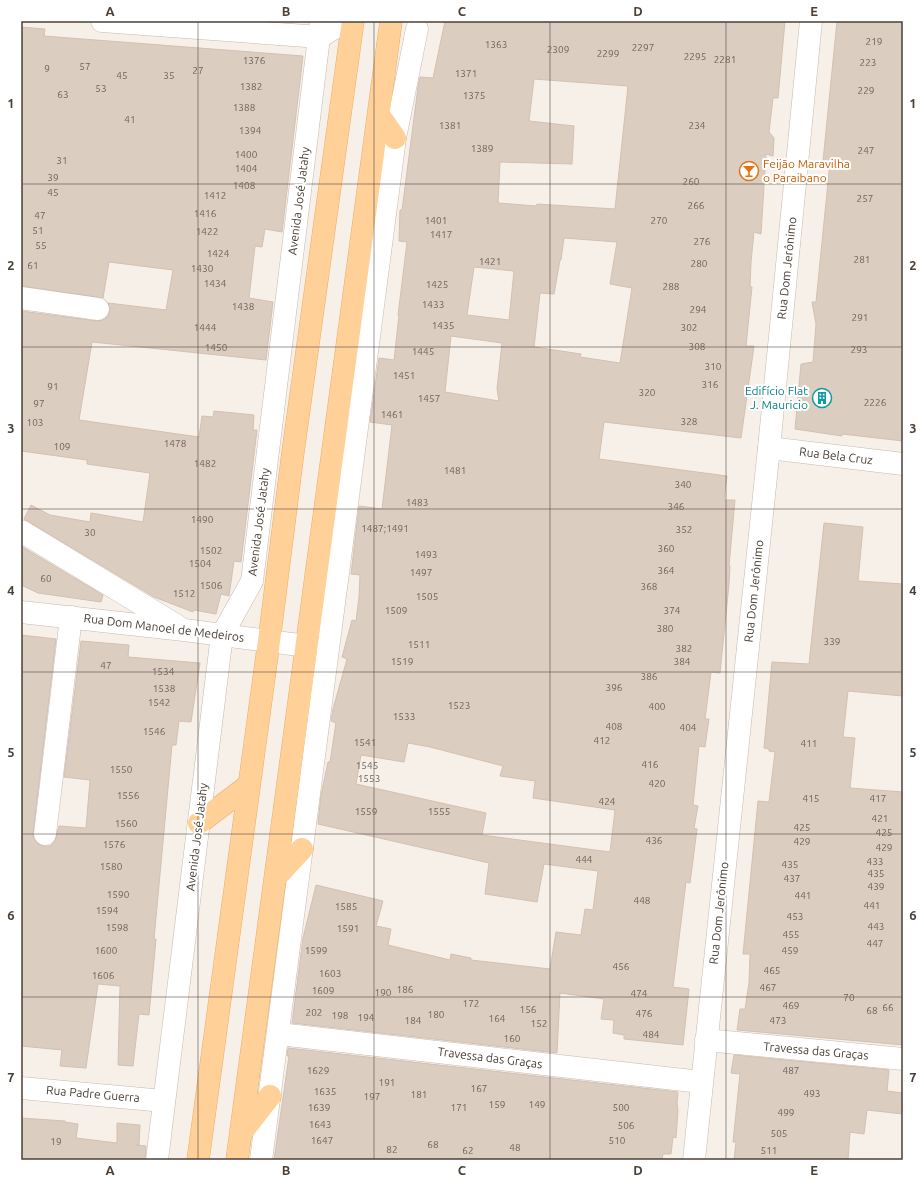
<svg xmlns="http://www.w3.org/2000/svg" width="924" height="1181" font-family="Ubuntu,sans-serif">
	<rect width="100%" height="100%" fill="#f6f0e9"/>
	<!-- building -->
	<g fill="#dccdc1" stroke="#d4c0b0" fill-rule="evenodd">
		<path d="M445 21H785L778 98H773L769 132 774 138 773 156 766 154 761 234 754 232 751 262 750 287H752L746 346H754L741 438 604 422 599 459 727 476 724 500H735L729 566H730L729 584 720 673 711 672 705 719H709L705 747 699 746 693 805 698 806 694 828 697 829 690 883 686 882 673 987 689 989 683 1045 624 1039V1035L613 1033 614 1020 601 1019 604 999 560 993 557 1053 292 1023 303 938 316 885 383 901 376 926 391 929 388 945 450 960 451 954 471 958V960L550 969 556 932 581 935 585 909 593 910 598 871 544 864 537 902 485 894 489 863 318 824 321 795 328 762H330L336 723 331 721 333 709 347 659 342 657 352 620 356 621 359 597 360 575 351 574 359 506 382 509 392 425 370 422 379 358 394 360 399 315H398L407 242 399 241 400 210H402L418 87 420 77 433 78ZM534 79 628 86 615 209 537 204 536 206 498 203 500 162 572 164 574 126 529 121ZM564 238 617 242 610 284 632 288 620 363 580 357 581 354 534 347 540 293 554 294 560 260H561ZM474 267 514 271 509 320 467 315ZM451 336 502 343 497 389 499 401 445 392ZM408 743 430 747 503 766 500 776 535 781 533 798 615 810 610 852 482 835 486 813 356 784 361 755 404 762Z"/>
		<polygon points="837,21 903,21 903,441 842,434 842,436 795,429 801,364 813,362 816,324 812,302 816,302 830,162 823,161"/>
		<polygon points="21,27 45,29 44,36 303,56 282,232 265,229 262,247 255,246 249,298 273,302 266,360 92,342 79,420 199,437 202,416 213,417 214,411 254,415 253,430 257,430 241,562 234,561 229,596 221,594 216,614 194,610 193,612 154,597 24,519 31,505 50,515 90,522 91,513 143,522 150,473 87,464 87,460 21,451 21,311 97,321 103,320 108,316 110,310 108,303 166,310 173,270 109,262 103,298 21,286"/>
		<polygon points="824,523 863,527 858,581 903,584 903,696 848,691 843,737 855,738 850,788 903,792 903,1045 737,1030 740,1009 745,1009 749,983 750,954 743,954 758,801 769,802 775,752 769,751 769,749 764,748 772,662 809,664"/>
		<polygon points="21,546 103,595 101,602 38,593 21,585"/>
		<polygon points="21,635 56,639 33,833 34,839 38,844 43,846 50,846 55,841 59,826 86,828 90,780 64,777 81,641 129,645 128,657 200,663 191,722 179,721 176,745 172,745 154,939 156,939 149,1015 139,1014 133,1066 118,1065 120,986 98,984 86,1068 60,1066 62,1050 21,1046"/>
		<polygon points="288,1048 678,1092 677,1102 678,1111 676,1138 673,1137 671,1154 663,1154 662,1160 274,1160 289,1056 287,1056"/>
		<polygon points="734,1055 889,1070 887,1091 903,1093 903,1114 867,1110 864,1134 850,1132 848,1160 734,1160 736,1142 733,1142 740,1074 731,1073"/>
		<polygon points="21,1118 65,1121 65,1122 78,1124 76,1138 117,1143 117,1123 140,1125 139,1145 136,1145 146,1146 145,1160 21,1160"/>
	</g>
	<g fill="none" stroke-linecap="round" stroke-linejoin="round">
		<!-- minor casing -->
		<g stroke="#c6b9ae" stroke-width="23">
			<g id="minor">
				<polyline points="102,21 320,37"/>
				<polyline points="320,37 346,21"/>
				<polyline points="21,298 98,309"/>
				<polyline points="769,448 903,464"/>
				<polyline points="21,531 179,627"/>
				<polyline points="21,612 184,630 307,646"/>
				<polyline points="45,834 71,617"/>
				<polyline points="279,1034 701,1082"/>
				<polyline points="706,1040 903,1059"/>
				<polyline points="21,1088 164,1101"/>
				<polyline points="157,1160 222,635 252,581 321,21"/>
				<polyline points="261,1160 395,138 417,29"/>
				<polyline points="694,1160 769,448 811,21"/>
			</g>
		</g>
		<!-- major casing -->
		<g stroke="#efab5f" stroke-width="23">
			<g id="major">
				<polyline points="379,115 395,138"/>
				<polyline points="199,823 249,785"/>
				<polyline points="276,877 302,849"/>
				<polyline points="242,1132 270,1096"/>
				<polyline points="198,1160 269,641 293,452 353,21"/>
				<polyline points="237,1160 391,21"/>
			</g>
		</g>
		<!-- minor -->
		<use href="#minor" stroke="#fff" stroke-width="22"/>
		<!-- major -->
		<use href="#major" stroke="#ffd199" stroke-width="22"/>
	</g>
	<!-- grid -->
	<path fill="none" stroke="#4b4037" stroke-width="1" stroke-opacity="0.55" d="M198 21V1160M374 21V1160M550 21V1160M726 21V1160M21 184H903M21 347H903M21 509H903M21 672H903M21 834H903M21 997H903"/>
	<!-- icons -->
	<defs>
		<g id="bar-ring" transform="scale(1)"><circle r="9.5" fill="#fff" stroke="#e8710a" stroke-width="1.5"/><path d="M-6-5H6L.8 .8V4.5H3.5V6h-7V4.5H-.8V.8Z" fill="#e8710a"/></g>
		<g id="building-ring" transform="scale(1)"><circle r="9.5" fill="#fff" stroke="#0f9aa8" stroke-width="1.5"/><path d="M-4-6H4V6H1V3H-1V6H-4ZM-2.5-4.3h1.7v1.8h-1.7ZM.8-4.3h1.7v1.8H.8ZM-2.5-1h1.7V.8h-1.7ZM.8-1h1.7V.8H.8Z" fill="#0f9aa8"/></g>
	</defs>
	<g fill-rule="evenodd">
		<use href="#bar-ring" x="749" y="171"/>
		<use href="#building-ring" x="822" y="398"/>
	</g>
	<g text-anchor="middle" stroke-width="4" stroke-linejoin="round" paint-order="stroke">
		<!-- number labels -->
		<g font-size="10" fill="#6f635a">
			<text x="874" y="45">219</text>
			<text x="496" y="48">1363</text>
			<text x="643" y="51">2297</text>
			<text x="558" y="53">2309</text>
			<text x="608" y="57">2299</text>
			<text x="695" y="60">2295</text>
			<text x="725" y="63">2281</text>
			<text x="254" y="64">1376</text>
			<text x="868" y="66">223</text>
			<text x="85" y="70">57</text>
			<text x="47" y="72">9</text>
			<text x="198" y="74">27</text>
			<text x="466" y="77">1371</text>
			<text x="122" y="79">45</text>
			<text x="169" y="79">35</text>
			<text x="251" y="90">1382</text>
			<text x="101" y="92">53</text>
			<text x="866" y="94">229</text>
			<text x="63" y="98">63</text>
			<text x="474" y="99">1375</text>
			<text x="244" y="111">1388</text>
			<text x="130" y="123">41</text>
			<text x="450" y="129">1381</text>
			<text x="697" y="129">234</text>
			<text x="250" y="134">1394</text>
			<text x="482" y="152">1389</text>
			<text x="866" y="154">247</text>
			<text x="246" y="158">1400</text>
			<text x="62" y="164">31</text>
			<text x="246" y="172">1404</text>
			<text x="53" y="181">39</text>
			<text x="691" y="185">260</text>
			<text x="244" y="189">1408</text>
			<text x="53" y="196">45</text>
			<text x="215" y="199">1412</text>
			<text x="865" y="202">257</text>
			<text x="696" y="209">266</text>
			<text x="205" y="217">1416</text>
			<text x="40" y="219">47</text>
			<text x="436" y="224">1401</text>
			<text x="659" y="224">270</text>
			<text x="38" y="234">51</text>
			<text x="207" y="235">1422</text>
			<text x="441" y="238">1417</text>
			<text x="702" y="245">276</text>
			<text x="41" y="249">55</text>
			<text x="218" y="257">1424</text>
			<text x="862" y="263">281</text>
			<text x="490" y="265">1421</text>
			<text x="699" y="267">280</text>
			<text x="33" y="269">61</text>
			<text x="202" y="272">1430</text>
			<text x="215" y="287">1434</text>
			<text x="437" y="288">1425</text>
			<text x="671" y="290">288</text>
			<text x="433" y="308">1433</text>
			<text x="243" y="310">1438</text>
			<text x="698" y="313">294</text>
			<text x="860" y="321">291</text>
			<text x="443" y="329">1435</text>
			<text x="205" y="331">1444</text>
			<text x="689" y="331">302</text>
			<text x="697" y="350">308</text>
			<text x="216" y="351">1450</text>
			<text x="859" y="353">293</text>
			<text x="423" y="355">1445</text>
			<text x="713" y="370">310</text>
			<text x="404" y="379">1451</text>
			<text x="710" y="388">316</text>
			<text x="53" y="390">91</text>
			<text x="647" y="396">320</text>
			<text x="429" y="402">1457</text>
			<text x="875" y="406">2226</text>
			<text x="39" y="407">97</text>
			<text x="392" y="418">1461</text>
			<text x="689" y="425">328</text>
			<text x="35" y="426">103</text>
			<text x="175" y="447">1478</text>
			<text x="62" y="450">109</text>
			<text x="205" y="467">1482</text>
			<text x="455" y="474">1481</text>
			<text x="683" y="488">340</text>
			<text x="417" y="506">1483</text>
			<text x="676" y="510">346</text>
			<text x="202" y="523">1490</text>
			<text x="385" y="532">1487;1491</text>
			<text x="684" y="533">352</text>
			<text x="90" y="536">30</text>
			<text x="666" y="552">360</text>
			<text x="211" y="554">1502</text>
			<text x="426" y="558">1493</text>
			<text x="200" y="567">1504</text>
			<text x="666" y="574">364</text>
			<text x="421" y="576">1497</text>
			<text x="46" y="582">60</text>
			<text x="211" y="589">1506</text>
			<text x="649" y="590">368</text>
			<text x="184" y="597">1512</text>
			<text x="427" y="600">1505</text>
			<text x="396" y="614">1509</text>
			<text x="672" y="614">374</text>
			<text x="665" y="632">380</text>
			<text x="832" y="645">339</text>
			<text x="419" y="648">1511</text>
			<text x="684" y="652">382</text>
			<text x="402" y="665">1519</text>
			<text x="682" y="665">384</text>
			<text x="106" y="669">47</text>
			<text x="163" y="675">1534</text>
			<text x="649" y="680">386</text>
			<text x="614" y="691">396</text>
			<text x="164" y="692">1538</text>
			<text x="159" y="706">1542</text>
			<text x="459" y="709">1523</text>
			<text x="657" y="710">400</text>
			<text x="404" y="720">1533</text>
			<text x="614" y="730">408</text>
			<text x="688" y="731">404</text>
			<text x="154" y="735">1546</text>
			<text x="602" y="744">412</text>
			<text x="365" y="746">1541</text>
			<text x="809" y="747">411</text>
			<text x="650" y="768">416</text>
			<text x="367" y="769">1545</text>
			<text x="121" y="773">1550</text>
			<text x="369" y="782">1553</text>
			<text x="657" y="787">420</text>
			<text x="128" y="799">1556</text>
			<text x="811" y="802">415</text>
			<text x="878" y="802">417</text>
			<text x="607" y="805">424</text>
			<text x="366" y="815">1559</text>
			<text x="439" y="815">1555</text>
			<text x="880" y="822">421</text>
			<text x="126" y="827">1560</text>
			<text x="802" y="831">425</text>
			<text x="884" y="836">425</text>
			<text x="654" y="844">436</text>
			<text x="802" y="845">429</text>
			<text x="114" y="848">1576</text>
			<text x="884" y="851">429</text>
			<text x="584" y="863">444</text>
			<text x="875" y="865">433</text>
			<text x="790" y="868">435</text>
			<text x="111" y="870">1580</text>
			<text x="876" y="877">435</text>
			<text x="792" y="882">437</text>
			<text x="876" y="890">439</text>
			<text x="118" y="898">1590</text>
			<text x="803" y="899">441</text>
			<text x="642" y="904">448</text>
			<text x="872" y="909">441</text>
			<text x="346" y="910">1585</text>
			<text x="107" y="914">1594</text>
			<text x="795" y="920">453</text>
			<text x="876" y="930">443</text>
			<text x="117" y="931">1598</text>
			<text x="348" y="932">1591</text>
			<text x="791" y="938">455</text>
			<text x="875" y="947">447</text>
			<text x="106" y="954">1600</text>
			<text x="316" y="954">1599</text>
			<text x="790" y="954">459</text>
			<text x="621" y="970">456</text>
			<text x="772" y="974">465</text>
			<text x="330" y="977">1603</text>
			<text x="103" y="979">1606</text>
			<text x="768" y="991">467</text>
			<text x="405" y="993">186</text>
			<text x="323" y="994">1609</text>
			<text x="383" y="996">190</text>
			<text x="639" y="997">474</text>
			<text x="849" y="1001">70</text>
			<text x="471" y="1007">172</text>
			<text x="791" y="1009">469</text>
			<text x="888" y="1011">66</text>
			<text x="528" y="1013">156</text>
			<text x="872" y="1014">68</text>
			<text x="314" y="1016">202</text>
			<text x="644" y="1017">476</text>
			<text x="436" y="1018">180</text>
			<text x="340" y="1019">198</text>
			<text x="366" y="1021">194</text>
			<text x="497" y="1022">164</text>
			<text x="413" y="1024">184</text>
			<text x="778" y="1024">473</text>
			<text x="539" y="1027">152</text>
			<text x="651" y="1038">484</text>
			<text x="512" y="1042">160</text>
			<text x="318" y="1074">1629</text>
			<text x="791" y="1074">487</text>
			<text x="387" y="1086">191</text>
			<text x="479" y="1092">167</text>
			<text x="325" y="1095">1635</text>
			<text x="812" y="1097">493</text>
			<text x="419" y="1098">181</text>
			<text x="372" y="1100">197</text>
			<text x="497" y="1108">159</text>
			<text x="537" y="1108">149</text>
			<text x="319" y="1111">1639</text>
			<text x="459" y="1111">171</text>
			<text x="621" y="1111">500</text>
			<text x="786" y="1116">499</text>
			<text x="320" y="1128">1643</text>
			<text x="626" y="1129">506</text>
			<text x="779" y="1137">505</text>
			<text x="322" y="1144">1647</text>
			<text x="617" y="1144">510</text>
			<text x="56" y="1145">19</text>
			<text x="433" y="1148">68</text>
			<text x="515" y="1151">48</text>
			<text x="392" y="1153">82</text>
			<text x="468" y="1154">62</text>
			<text x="769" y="1154">511</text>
		</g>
		<!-- food labels -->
		<g font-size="12" fill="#c56008" stroke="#fff" text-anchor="start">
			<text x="763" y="168">Feijão Maravilha<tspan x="763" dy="14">o Paraibano</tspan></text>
		</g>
		<!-- street labels -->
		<g font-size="12" fill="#4b4037" stroke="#fff">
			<text transform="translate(299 201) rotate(-83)" y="4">Avenida José Jatahy</text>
			<text transform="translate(787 268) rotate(-84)" y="4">Rua Dom Jerônimo</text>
			<text transform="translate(836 456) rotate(7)" y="4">Rua Bela Cruz</text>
			<text transform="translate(259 522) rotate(-83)" y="4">Avenida José Jatahy</text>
			<text transform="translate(754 591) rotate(-84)" y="4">Rua Dom Jerônimo</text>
			<text transform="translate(164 628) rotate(7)" y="4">Rua Dom Manoel de Medeiros</text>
			<text transform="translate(197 837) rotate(-83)" y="4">Avenida José Jatahy</text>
			<text transform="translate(719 913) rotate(-84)" y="4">Rua Dom Jerônimo</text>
			<text transform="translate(816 1051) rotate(5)" y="4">Travessa das Graças</text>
			<text transform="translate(490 1058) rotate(7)" y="4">Travessa das Graças</text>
			<text transform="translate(93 1094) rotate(5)" y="4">Rua Padre Guerra</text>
		</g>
		<!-- culture labels -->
		<g font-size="12" fill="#0d838f" stroke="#fff" text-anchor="end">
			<text x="808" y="395">Edifício Flat<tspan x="808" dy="14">J. Mauricio</tspan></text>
		</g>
	</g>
	<!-- border -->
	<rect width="924" height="1181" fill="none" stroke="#ffffff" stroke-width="44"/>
	<rect x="22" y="22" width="880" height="1137" fill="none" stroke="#4b4037" stroke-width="1.5"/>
	<g font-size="13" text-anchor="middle" font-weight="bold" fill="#4b4037">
		<text x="110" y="16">A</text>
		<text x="286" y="16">B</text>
		<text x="462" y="16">C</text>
		<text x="638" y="16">D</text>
		<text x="814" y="16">E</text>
		<text x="11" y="108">1</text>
		<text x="913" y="108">1</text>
		<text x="11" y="270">2</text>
		<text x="913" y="270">2</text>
		<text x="11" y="433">3</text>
		<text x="913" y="433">3</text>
		<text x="11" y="595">4</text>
		<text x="913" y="595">4</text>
		<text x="11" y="757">5</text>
		<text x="913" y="757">5</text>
		<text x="11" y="920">6</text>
		<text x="913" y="920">6</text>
		<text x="11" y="1082">7</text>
		<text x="913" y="1082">7</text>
		<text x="110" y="1175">A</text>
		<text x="286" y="1175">B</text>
		<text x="462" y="1175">C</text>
		<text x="638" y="1175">D</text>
		<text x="814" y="1175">E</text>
	</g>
</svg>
